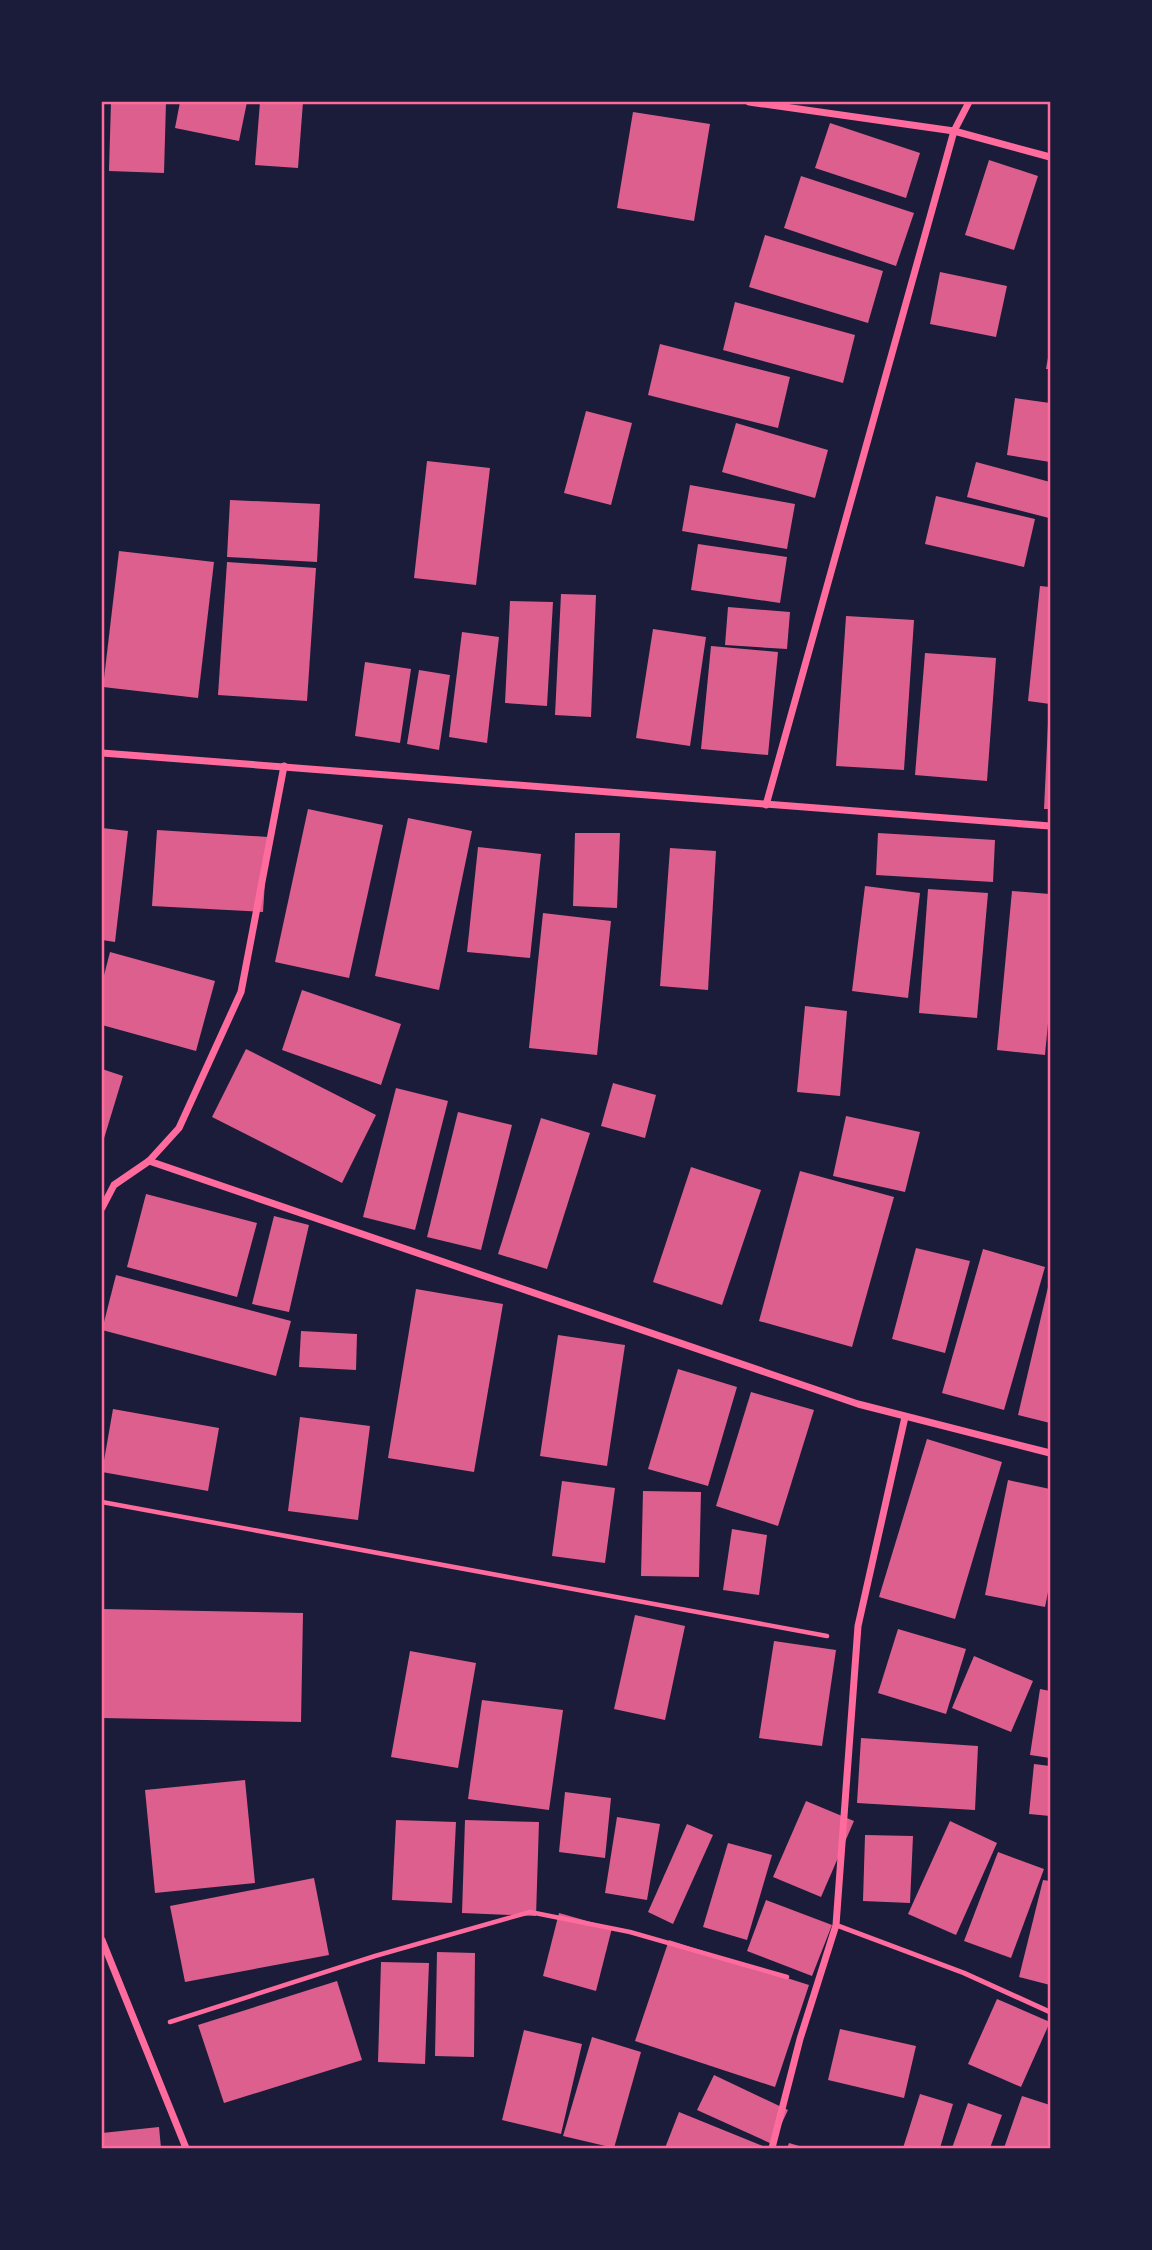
<svg xmlns="http://www.w3.org/2000/svg" width="1152" height="2250" font-family="Mulish,sans-serif">
	<rect width="100%" height="100%" fill="#1b1b3a"/>
	<!-- building -->
	<g fill="#dd5f8e">
		<polygon points="111,102 166,102 164,173 109,171"/>
		<polygon points="180,102 247,102 239,141 175,128"/>
		<polygon points="260,102 303,102 298,168 255,165"/>
		<polygon points="633,112 710,124 694,221 617,208"/>
		<polygon points="830,123 920,153 906,198 815,168"/>
		<polygon points="989,160 1038,176 1014,250 965,235"/>
		<polygon points="801,176 914,213 896,266 784,228"/>
		<polygon points="765,235 883,271 868,323 749,287"/>
		<polygon points="940,272 1007,286 996,337 930,324"/>
		<polygon points="735,302 855,335 843,383 723,350"/>
		<polygon points="660,344 790,377 778,428 648,395"/>
		<polygon points="1049,352 1050,353 1050,369 1046,369"/>
		<polygon points="1015,398 1050,403 1050,462 1007,455"/>
		<polygon points="586,411 632,423 611,505 564,493"/>
		<polygon points="736,423 828,450 815,498 722,472"/>
		<polygon points="427,461 490,468 476,585 414,578"/>
		<polygon points="976,462 1050,482 1049,518 967,497"/>
		<polygon points="690,485 795,504 787,549 682,531"/>
		<polygon points="936,496 1035,519 1024,567 925,544"/>
		<polygon points="230,500 320,504 317,562 227,557"/>
		<polygon points="698,544 787,557 780,603 691,590"/>
		<polygon points="119,551 214,562 198,698 103,687"/>
		<polygon points="227,562 316,568 307,701 218,695"/>
		<polygon points="1040,586 1050,587 1050,704 1028,701"/>
		<polygon points="561,594 596,595 591,717 555,715"/>
		<polygon points="510,601 553,602 547,706 505,703"/>
		<polygon points="728,607 790,612 787,649 725,645"/>
		<polygon points="846,616 914,620 904,770 836,766"/>
		<polygon points="653,629 706,637 690,746 636,738"/>
		<polygon points="462,632 499,637 487,743 449,737"/>
		<polygon points="711,646 778,652 768,755 701,749"/>
		<polygon points="925,653 996,658 987,781 915,775"/>
		<polygon points="365,662 411,669 400,743 355,736"/>
		<polygon points="419,670 450,675 439,750 407,744"/>
		<polygon points="1048,724 1050,724 1050,809 1044,809"/>
		<polygon points="308,809 383,825 349,978 275,962"/>
		<polygon points="408,818 472,831 439,990 375,976"/>
		<polygon points="102,828 128,831 115,942 102,940"/>
		<polygon points="157,830 268,837 263,912 152,906"/>
		<polygon points="575,833 620,833 617,908 573,906"/>
		<polygon points="878,833 995,840 993,882 876,875"/>
		<polygon points="478,847 541,854 530,958 467,952"/>
		<polygon points="670,848 716,851 708,990 660,986"/>
		<polygon points="865,886 920,893 908,998 852,991"/>
		<polygon points="928,889 988,893 977,1018 919,1013"/>
		<polygon points="1012,891 1050,894 1050,1002 1045,1055 997,1050"/>
		<polygon points="543,913 611,921 597,1055 529,1048"/>
		<polygon points="110,952 215,981 196,1051 102,1025 102,983"/>
		<polygon points="302,990 401,1024 381,1085 282,1050"/>
		<polygon points="805,1006 847,1011 840,1096 797,1092"/>
		<polygon points="246,1049 376,1115 342,1183 212,1117"/>
		<polygon points="102,1069 123,1076 102,1145"/>
		<polygon points="613,1083 656,1095 645,1138 601,1126"/>
		<polygon points="396,1088 448,1101 415,1230 363,1217"/>
		<polygon points="458,1112 512,1125 481,1250 427,1237"/>
		<polygon points="846,1116 920,1132 905,1192 833,1176"/>
		<polygon points="541,1118 590,1133 547,1269 498,1254"/>
		<polygon points="691,1167 761,1190 722,1305 653,1282"/>
		<polygon points="800,1171 894,1197 852,1347 759,1321"/>
		<polygon points="146,1194 257,1223 237,1297 127,1267"/>
		<polygon points="274,1216 309,1225 289,1312 252,1304"/>
		<polygon points="916,1248 970,1261 945,1353 892,1339"/>
		<polygon points="983,1249 1045,1267 1004,1410 942,1393"/>
		<polygon points="116,1275 291,1321 276,1376 102,1330"/>
		<polygon points="1049,1283 1050,1283 1050,1423 1018,1415"/>
		<polygon points="416,1289 503,1304 474,1472 388,1458"/>
		<polygon points="301,1331 357,1334 356,1370 299,1367"/>
		<polygon points="558,1335 625,1345 607,1466 540,1456"/>
		<polygon points="678,1369 737,1387 708,1486 648,1469"/>
		<polygon points="751,1392 814,1410 778,1526 716,1506"/>
		<polygon points="113,1409 219,1428 208,1491 102,1472"/>
		<polygon points="300,1417 370,1426 358,1520 288,1511"/>
		<polygon points="927,1439 1002,1462 955,1619 879,1597"/>
		<polygon points="1008,1480 1050,1489 1050,1582 1045,1607 985,1595"/>
		<polygon points="562,1481 615,1488 605,1563 552,1556"/>
		<polygon points="643,1491 701,1492 699,1577 641,1576"/>
		<polygon points="732,1529 767,1535 759,1595 723,1590"/>
		<polygon points="102,1609 303,1613 301,1722 102,1718"/>
		<polygon points="635,1615 685,1626 665,1720 614,1709"/>
		<polygon points="898,1629 966,1649 946,1714 878,1693"/>
		<polygon points="774,1641 836,1650 822,1746 759,1738"/>
		<polygon points="410,1651 476,1663 458,1768 391,1757"/>
		<polygon points="974,1656 1033,1681 1011,1732 952,1708"/>
		<polygon points="1040,1689 1050,1691 1050,1758 1030,1755"/>
		<polygon points="482,1700 563,1710 549,1810 468,1799"/>
		<polygon points="861,1738 978,1746 975,1810 857,1803"/>
		<polygon points="1034,1764 1050,1766 1050,1816 1029,1814"/>
		<polygon points="245,1780 255,1883 155,1893 145,1790"/>
		<polygon points="565,1792 611,1798 605,1858 559,1852"/>
		<polygon points="806,1801 854,1821 821,1897 773,1877"/>
		<polygon points="617,1817 660,1824 647,1900 605,1893"/>
		<polygon points="396,1820 456,1822 452,1903 392,1900"/>
		<polygon points="465,1820 539,1822 536,1916 462,1913"/>
		<polygon points="950,1821 997,1843 956,1935 908,1914"/>
		<polygon points="687,1824 713,1835 673,1924 648,1912"/>
		<polygon points="865,1835 913,1836 910,1903 863,1901"/>
		<polygon points="728,1843 772,1855 747,1940 703,1927"/>
		<polygon points="998,1852 1044,1869 1011,1958 964,1941"/>
		<polygon points="314,1878 329,1955 185,1982 170,1906"/>
		<polygon points="1043,1880 1050,1881 1050,1985 1019,1977"/>
		<polygon points="766,1900 832,1925 812,1976 747,1951"/>
		<polygon points="559,1913 612,1928 596,1991 543,1976"/>
		<polygon points="669,1940 809,1985 775,2087 635,2041"/>
		<polygon points="437,1952 475,1953 474,2057 435,2056"/>
		<polygon points="381,1962 429,1963 425,2064 378,2062"/>
		<polygon points="337,1981 362,2060 224,2103 198,2025"/>
		<polygon points="997,1999 1050,2022 1021,2087 968,2064"/>
		<polygon points="840,2029 916,2046 904,2098 828,2080"/>
		<polygon points="524,2030 582,2044 561,2134 502,2120"/>
		<polygon points="592,2037 641,2052 614,2148 563,2136"/>
		<polygon points="714,2075 788,2110 772,2144 697,2110"/>
		<polygon points="920,2094 953,2104 940,2148 903,2148"/>
		<polygon points="1022,2096 1050,2105 1050,2148 1004,2148"/>
		<polygon points="968,2103 1002,2115 990,2148 952,2148"/>
		<polygon points="679,2112 768,2148 665,2148"/>
		<polygon points="159,2127 161,2148 102,2148 102,2133"/>
		<polygon points="789,2143 806,2148 787,2148"/>
	</g>
	<g fill="none" stroke-linecap="round" stroke-linejoin="round">
		<!-- path -->
		<g stroke="#ff6b9d" stroke-width="4.5">
			<polyline points="102,1502 827,1636"/>
			<polyline points="170,2022 375,1956 530,1912 630,1932 787,1977"/>
		</g>
		<!-- service -->
		<polyline stroke="#ff6b9d" stroke-width="5" points="836,1925 964,1973 1050,2012"/>
		<!-- minor -->
		<g stroke="#ff6b9d" stroke-width="7">
			<polyline points="749,102 954,131 1050,157"/>
			<polyline points="102,753 1050,826"/>
			<polyline points="766,805 954,131 969,102"/>
			<polyline points="149,1161 858,1404 1050,1453"/>
			<polyline points="102,1208 114,1185 149,1161 179,1128 241,992 284,766"/>
			<polyline points="102,1940 186,2148"/>
			<polyline points="772,2148 800,2039 836,1925 858,1626 905,1417"/>
		</g>
	</g>
	<!-- border -->
	<rect width="1152" height="2250" fill="none" stroke="#1b1b3a" stroke-width="206"/>
	<rect x="103" y="103" width="946" height="2044" fill="none" stroke="#ff6b9d" stroke-width="2.5"/>
</svg>
